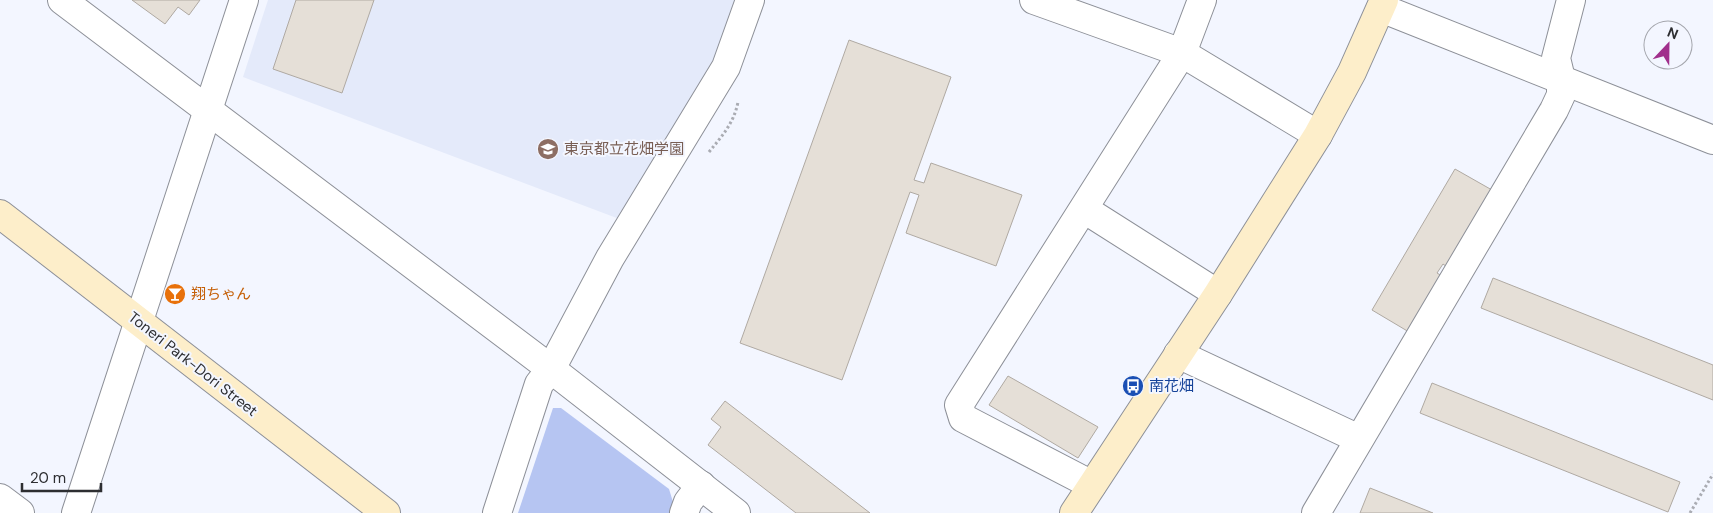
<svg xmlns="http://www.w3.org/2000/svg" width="1713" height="513" font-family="'DM Sans','Noto Sans JP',sans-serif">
	<rect width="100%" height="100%" fill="#f3f6ff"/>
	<!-- built -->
	<polygon fill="#e4eafa" points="268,0 737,0 713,68 622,220 243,77"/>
	<!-- green -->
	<polygon fill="#b6c5f2" points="553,408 561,408 669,489 673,502 669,513 518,513"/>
	<!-- building -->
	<g fill="#e5dfd7" stroke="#afa9a2">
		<polygon points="132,0 200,0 189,15 178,7 165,24"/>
		<polygon points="296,0 374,0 342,93 273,69"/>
		<polygon points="849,40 951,77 914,180 924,183 931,163 1022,195 996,266 906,233 919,195 910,192 842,380 740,343"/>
		<polygon points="1455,169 1492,190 1447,267 1443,264 1437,273 1442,276 1409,332 1372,310"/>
		<polygon points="1493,278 1713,365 1713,400 1481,308"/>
		<polygon points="1008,376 1098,427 1078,458 989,405"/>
		<polygon points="1432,383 1680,482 1668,512 1420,413"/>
		<polygon points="725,401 870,513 796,513 708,445 721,427 711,419"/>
		<polygon points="1370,488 1433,513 1360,513"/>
	</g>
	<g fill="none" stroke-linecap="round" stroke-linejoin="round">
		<!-- street casing -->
		<g stroke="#8d9098" stroke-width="30">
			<g id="street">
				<polyline points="62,0 551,369 736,513"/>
				<polyline points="1034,0 1182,53 1318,135"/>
				<polyline points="1381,8 1713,140"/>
				<polyline points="1084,209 1218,294"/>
				<polyline points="1178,354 1359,439"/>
				<polyline points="1092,485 963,418 959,405 1182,53 1202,0"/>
				<polyline points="0,498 20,513"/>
				<polyline points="76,513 244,0"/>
				<polyline points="497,513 539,384 551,369 610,258 726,67 750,0"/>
				<polyline points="684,513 688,502 701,485"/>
				<polyline points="1316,513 1554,110 1561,95 1561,79 1556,58 1571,0"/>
			</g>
		</g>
		<!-- secondary casing -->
		<g stroke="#8d9098" stroke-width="30">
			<g id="secondary">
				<polyline points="0,214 386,513"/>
				<polyline points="1074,513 1218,294 1318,135 1352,72 1384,0"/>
			</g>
		</g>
		<!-- path -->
		<g stroke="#aaacb3" stroke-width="3" stroke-dasharray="2.5 2.5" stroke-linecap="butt">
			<path d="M709 152C722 136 734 123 738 102"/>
			<polyline points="1690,513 1713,474"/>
		</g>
		<!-- street -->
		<use href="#street" stroke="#fff" stroke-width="28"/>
		<!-- secondary -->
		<use href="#secondary" stroke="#fdeeca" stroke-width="28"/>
	</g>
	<!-- icons -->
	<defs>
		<g id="school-disc" transform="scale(1.125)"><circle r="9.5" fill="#8d6e63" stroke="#f3f6ff"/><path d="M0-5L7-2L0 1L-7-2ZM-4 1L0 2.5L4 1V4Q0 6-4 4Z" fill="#fff"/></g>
		<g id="bar-disc" transform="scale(1.125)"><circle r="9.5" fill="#e8710a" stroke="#f3f6ff"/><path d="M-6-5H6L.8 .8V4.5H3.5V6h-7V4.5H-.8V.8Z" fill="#fff"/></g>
		<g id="bus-disc" transform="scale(1.125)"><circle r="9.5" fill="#1a4fb4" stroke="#f3f6ff"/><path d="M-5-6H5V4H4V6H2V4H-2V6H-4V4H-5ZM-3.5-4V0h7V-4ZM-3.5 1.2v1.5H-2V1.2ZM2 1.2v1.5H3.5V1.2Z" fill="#fff"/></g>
	</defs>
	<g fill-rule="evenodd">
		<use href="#school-disc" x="548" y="149"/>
		<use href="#bar-disc" x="175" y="294"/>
		<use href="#bus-disc" x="1133" y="386"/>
	</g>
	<g text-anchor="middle" stroke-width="4" stroke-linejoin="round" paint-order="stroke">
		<!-- education labels -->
		<g font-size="15" fill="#785e54" stroke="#f3f6ff" text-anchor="start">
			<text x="564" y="154">東京都立花畑学園</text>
		</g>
		<!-- food labels -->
		<g font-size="15" fill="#c56008" stroke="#f3f6ff" text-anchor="start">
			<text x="191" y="299">翔ちゃん</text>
		</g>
		<!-- street labels -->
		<g font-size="15" fill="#2d2e31" stroke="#f3f6ff">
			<text transform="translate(193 364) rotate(38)" y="5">Toneri Park-Dori Street</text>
		</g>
		<!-- transit labels -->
		<g font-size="15" fill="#164399" stroke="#f3f6ff" text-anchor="start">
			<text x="1149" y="391">南花畑</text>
		</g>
	</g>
	<!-- north arrow -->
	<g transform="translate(1668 45) rotate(22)"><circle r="24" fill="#f3f6ff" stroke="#a4a6ad"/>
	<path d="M0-4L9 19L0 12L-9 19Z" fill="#a12f8c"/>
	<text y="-8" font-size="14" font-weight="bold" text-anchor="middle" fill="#2d2e31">N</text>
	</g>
	<!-- scale -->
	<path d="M22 483v8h79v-8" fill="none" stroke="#2d2e31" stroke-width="2.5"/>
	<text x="30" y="483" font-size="15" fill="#2d2e31" stroke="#f3f6ff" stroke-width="4" paint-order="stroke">20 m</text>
</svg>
